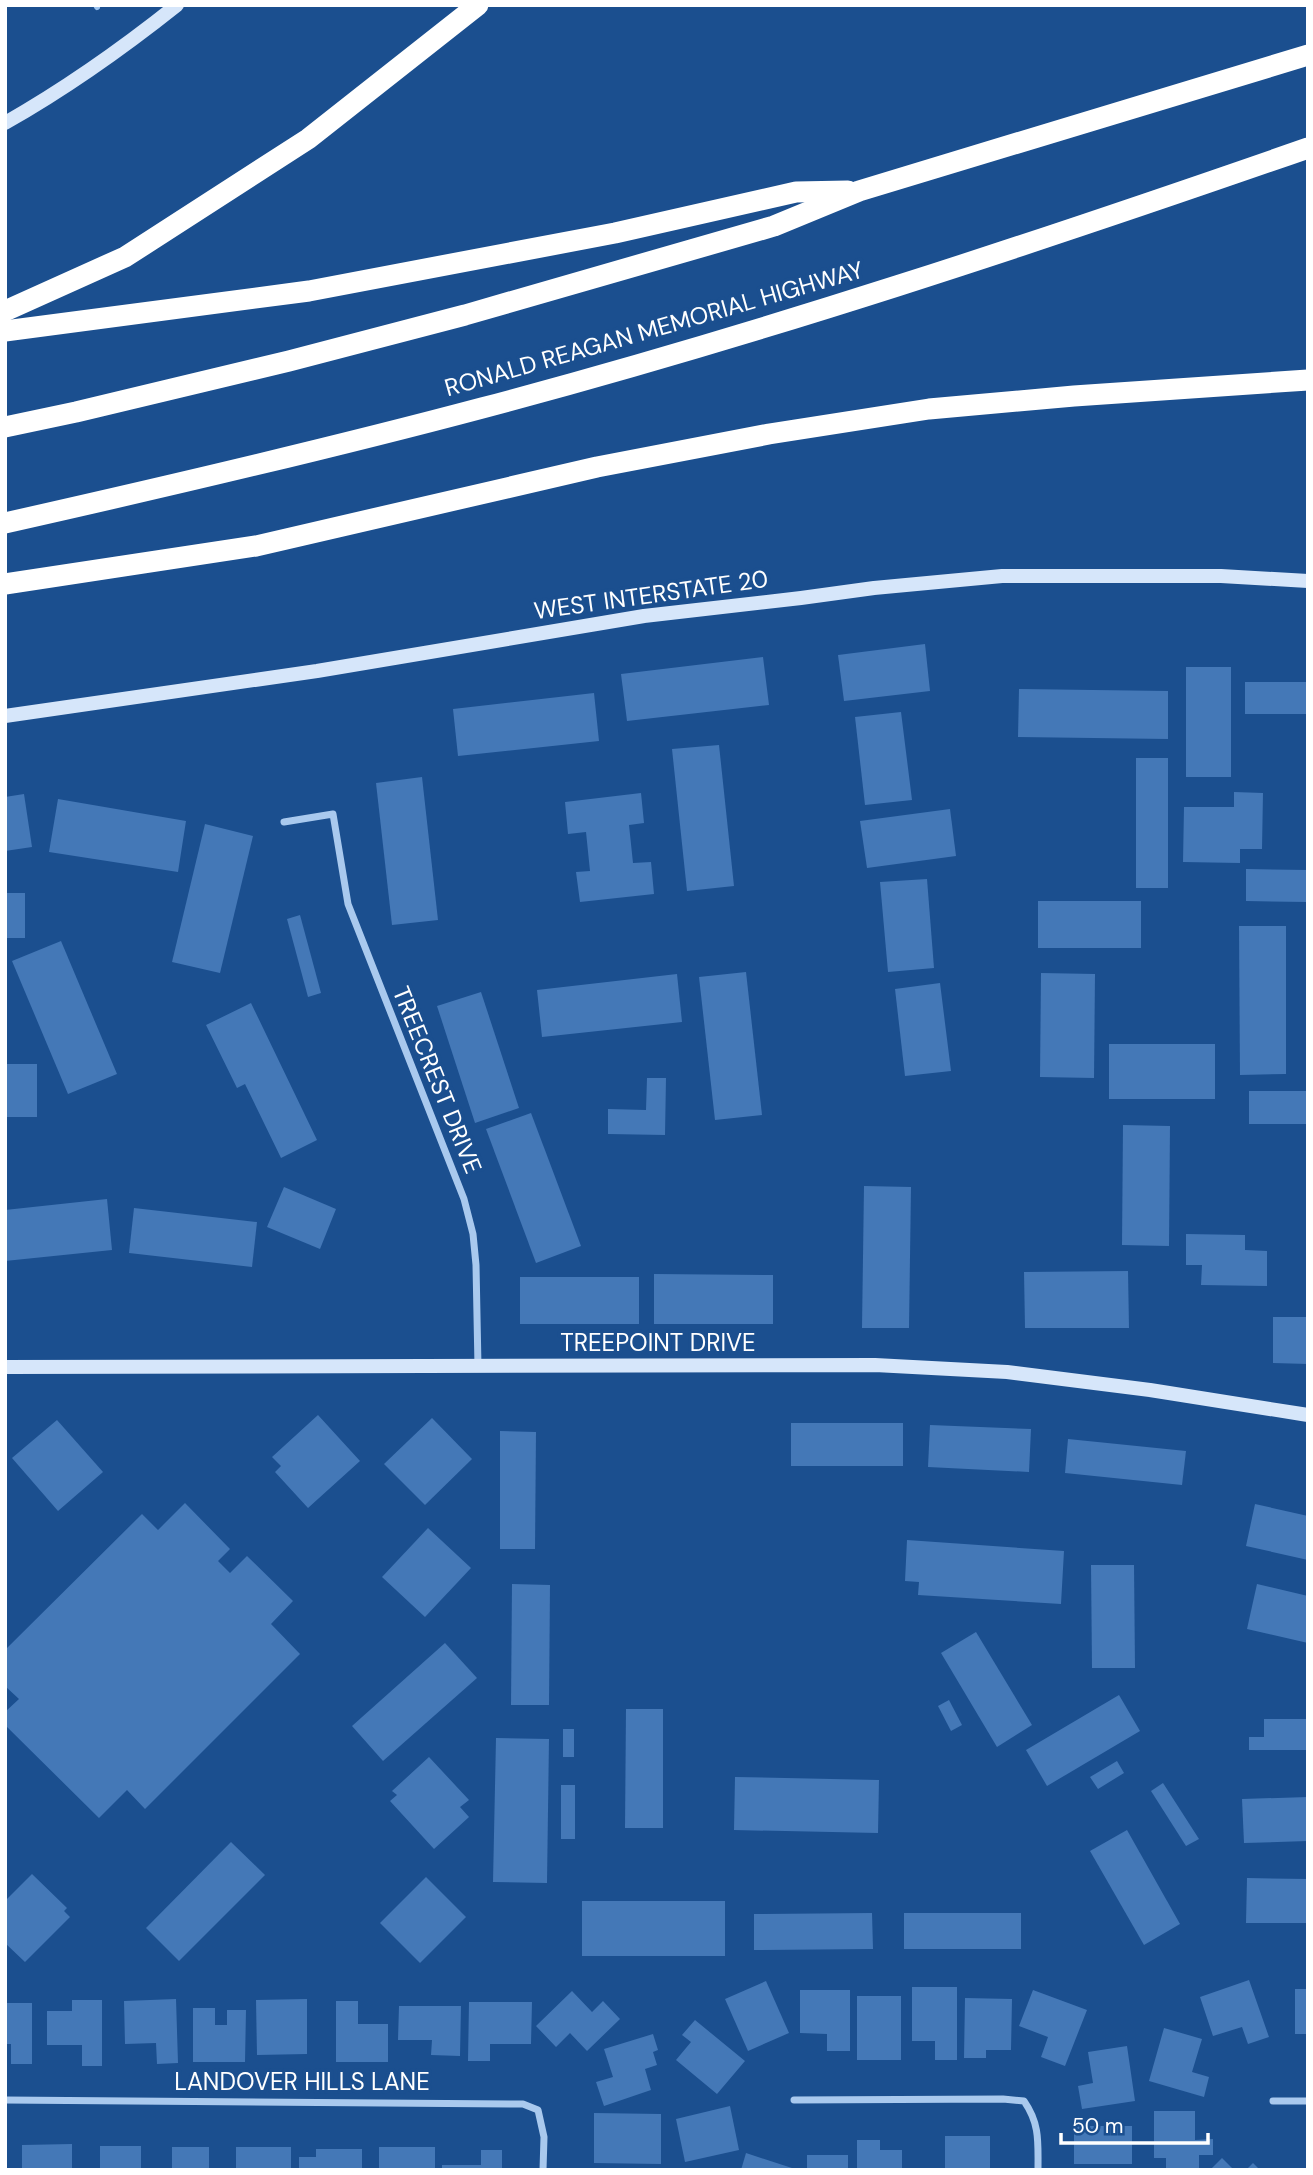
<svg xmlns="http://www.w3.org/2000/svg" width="1313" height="2175" font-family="'DM Sans',sans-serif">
	<rect width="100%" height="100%" fill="#1b4f8f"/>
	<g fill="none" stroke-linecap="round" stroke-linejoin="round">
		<!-- stream -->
		<polyline stroke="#9cc4f0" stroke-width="6" points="96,5 97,7"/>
	</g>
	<!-- building -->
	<g fill="#4478b7">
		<polygon points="925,644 930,691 844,701 838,655"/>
		<polygon points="763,657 769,705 627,721 621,674"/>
		<rect x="1186" y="667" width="45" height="110"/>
		<rect x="1245" y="682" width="63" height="32"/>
		<polygon points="1019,689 1168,691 1168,739 1018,737"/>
		<polygon points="594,693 599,741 458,756 453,709"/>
		<polygon points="901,712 912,800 865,805 855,717"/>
		<polygon points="719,745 734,886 687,891 672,749"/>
		<rect x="1136" y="758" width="32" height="130"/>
		<polygon points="422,777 438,920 392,925 376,783"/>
		<polygon points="1234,792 1263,793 1262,849 1240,849 1240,863 1183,862 1184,807 1234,807"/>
		<polygon points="641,793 644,823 629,825 633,863 651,862 654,894 580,902 576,872 590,871 586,832 568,834 565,802"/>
		<polygon points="24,794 32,847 5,851 5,797"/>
		<polygon points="58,799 186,821 178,872 49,852"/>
		<polygon points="950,809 956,856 867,868 860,821"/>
		<polygon points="205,824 253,836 220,973 172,962"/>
		<polygon points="1246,869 1308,870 1308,902 1246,901"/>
		<polygon points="927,879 934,968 888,972 880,882"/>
		<rect x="5" y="893" width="20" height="45"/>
		<rect x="1038" y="901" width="103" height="47"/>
		<polygon points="300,915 321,993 308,997 287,919"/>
		<polygon points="1239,926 1286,926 1286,1074 1240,1075"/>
		<polygon points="61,941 117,1074 68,1094 12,961"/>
		<polygon points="746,972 762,1115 715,1120 699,977"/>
		<polygon points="1041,973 1095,974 1094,1078 1040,1077"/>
		<polygon points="677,974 682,1022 542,1037 537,990"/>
		<polygon points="940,983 951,1071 905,1076 895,989"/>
		<polygon points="481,992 519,1108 475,1123 437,1006"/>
		<polygon points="251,1003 317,1140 281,1158 245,1084 237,1088 206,1025"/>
		<rect x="1109" y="1044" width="106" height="55"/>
		<rect x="5" y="1064" width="32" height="53"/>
		<polygon points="647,1078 666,1078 665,1135 608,1134 608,1109 646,1110"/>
		<rect x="1249" y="1091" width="59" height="33"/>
		<polygon points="531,1113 581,1246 536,1263 486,1129"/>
		<polygon points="1123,1125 1170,1126 1169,1246 1122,1245"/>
		<polygon points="864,1186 911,1187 909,1328 862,1328"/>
		<polygon points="284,1187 336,1209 320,1249 267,1227"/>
		<polygon points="107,1199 112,1250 5,1261 5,1210"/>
		<polygon points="134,1208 257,1222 252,1267 129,1253"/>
		<polygon points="1186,1234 1245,1235 1245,1250 1267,1251 1267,1286 1201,1285 1202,1265 1186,1265"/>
		<polygon points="1128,1271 1129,1328 1025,1328 1024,1272"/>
		<polygon points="654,1274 773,1275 773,1324 654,1324"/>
		<rect x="520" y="1277" width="119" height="47"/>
		<polygon points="1273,1317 1308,1317 1308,1364 1273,1363"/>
		<polygon points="318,1415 360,1461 308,1508 275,1472 281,1466 272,1457"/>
		<polygon points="432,1418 472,1459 425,1505 384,1464"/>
		<polygon points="57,1420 103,1472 58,1511 12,1458"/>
		<rect x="791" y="1423" width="112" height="43"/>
		<polygon points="930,1425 1031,1429 1029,1472 928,1467"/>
		<polygon points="500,1431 536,1432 535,1549 500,1549"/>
		<polygon points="1068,1439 1186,1451 1182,1485 1065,1473"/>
		<polygon points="185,1503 230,1549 218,1561 230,1573 247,1556 293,1601 271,1624 300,1654 145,1809 127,1790 99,1818 5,1725 5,1712 19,1699 5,1686 5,1650 142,1514 158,1530"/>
		<polygon points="1255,1504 1308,1516 1308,1560 1246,1546"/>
		<polygon points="428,1528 471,1568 425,1617 382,1577"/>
		<polygon points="907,1540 1064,1551 1061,1604 918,1595 919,1582 905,1581"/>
		<polygon points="1091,1565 1134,1565 1135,1668 1092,1668"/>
		<polygon points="512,1584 550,1585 549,1705 511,1705"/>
		<polygon points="1257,1584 1308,1596 1308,1643 1247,1629"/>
		<polygon points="976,1632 1032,1725 997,1747 941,1653"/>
		<polygon points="445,1643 477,1678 383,1761 352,1726"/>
		<polygon points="1119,1695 1140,1731 1047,1786 1026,1750"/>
		<polygon points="949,1700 962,1725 951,1731 938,1706"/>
		<polygon points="626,1709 663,1709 663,1828 625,1828"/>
		<polygon points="1264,1719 1308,1719 1308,1750 1249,1750 1249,1737 1264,1737"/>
		<rect x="563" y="1729" width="11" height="28"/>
		<polygon points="496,1738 549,1739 547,1883 493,1882"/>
		<polygon points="429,1757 469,1800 460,1807 469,1817 434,1849 390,1801 397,1795 392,1791"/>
		<polygon points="1117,1761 1124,1773 1098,1789 1090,1777"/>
		<polygon points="735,1777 879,1780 878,1833 734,1830"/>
		<polygon points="1163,1783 1199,1839 1186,1846 1151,1791"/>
		<rect x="561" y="1785" width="14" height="54"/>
		<polygon points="1308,1797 1308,1841 1244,1843 1242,1799"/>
		<polygon points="1127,1830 1180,1924 1144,1945 1090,1851"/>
		<polygon points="231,1842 265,1875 179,1961 146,1928"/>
		<polygon points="32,1874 67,1908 64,1911 70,1917 25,1962 5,1943 5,1901"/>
		<polygon points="426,1877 466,1917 420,1963 380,1923"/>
		<polygon points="1247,1878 1308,1879 1308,1923 1246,1923"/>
		<rect x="582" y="1901" width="143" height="55"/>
		<polygon points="872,1913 873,1949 754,1950 754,1914"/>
		<rect x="904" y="1913" width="117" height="36"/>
		<polygon points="1249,1980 1269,2037 1248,2044 1242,2027 1213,2036 1200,1997"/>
		<polygon points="766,1981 789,2033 748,2051 725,1999"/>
		<polygon points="912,1987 957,1987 957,2060 935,2060 935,2041 912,2041"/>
		<rect x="1295" y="1989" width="13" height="45"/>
		<polygon points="800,1990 850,1990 850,2051 827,2051 827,2034 800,2033"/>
		<polygon points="1033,1990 1087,2010 1065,2066 1041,2057 1048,2037 1019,2026"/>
		<polygon points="572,1991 592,2012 603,2001 620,2019 587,2051 570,2033 556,2047 536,2026"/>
		<rect x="857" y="1996" width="44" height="64"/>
		<polygon points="965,1998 1012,1999 1011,2050 986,2050 986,2058 964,2058"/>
		<polygon points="176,1999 178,2063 157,2064 156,2043 125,2044 124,2001"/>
		<polygon points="307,1999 307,2054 257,2055 256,2000"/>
		<polygon points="72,2000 102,2000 102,2066 82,2066 82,2045 47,2045 47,2011 72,2011"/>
		<polygon points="336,2001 358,2001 358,2024 388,2024 388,2062 336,2062"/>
		<polygon points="469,2002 532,2002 531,2044 490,2044 490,2061 468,2061"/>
		<polygon points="5,2003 32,2003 32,2064 11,2064 11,2044 5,2044"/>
		<polygon points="399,2006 461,2006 460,2056 431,2055 432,2040 398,2040"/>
		<polygon points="193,2008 215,2008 215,2025 227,2025 227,2010 246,2010 245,2062 193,2062"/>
		<polygon points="695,2020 745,2061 717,2094 676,2060 691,2042 682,2035"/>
		<polygon points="1164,2028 1202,2039 1192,2072 1209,2077 1204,2097 1149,2081"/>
		<polygon points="653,2034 658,2050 653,2052 657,2065 645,2069 651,2090 604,2106 596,2082 613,2077 604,2049"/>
		<polygon points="1127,2046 1135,2101 1082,2109 1078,2086 1093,2083 1088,2052"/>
		<polygon points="730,2106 739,2150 685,2162 676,2119"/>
		<polygon points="1154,2111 1195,2111 1195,2140 1213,2139 1213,2155 1199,2155 1199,2170 1166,2170 1166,2158 1154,2158"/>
		<polygon points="594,2113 661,2114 661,2164 594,2163"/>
		<rect x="1074" y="2126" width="58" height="38"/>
		<rect x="945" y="2136" width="45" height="34"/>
		<polygon points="857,2140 880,2140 880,2150 902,2150 902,2170 857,2170"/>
		<polygon points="72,2144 72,2170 22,2170 22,2145"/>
		<rect x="100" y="2146" width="41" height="24"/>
		<rect x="172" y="2147" width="37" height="23"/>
		<rect x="236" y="2147" width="55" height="23"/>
		<rect x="379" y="2147" width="56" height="23"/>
		<polygon points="316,2149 362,2149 362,2170 299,2170 299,2157 316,2157"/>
		<polygon points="481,2150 502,2150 502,2170 442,2170 442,2165 481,2165"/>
		<polygon points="746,2153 795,2169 795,2170 741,2170"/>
		<rect x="807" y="2155" width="41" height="15"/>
		<polygon points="1222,2158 1234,2170 1210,2170"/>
		<polygon points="1253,2163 1260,2170 1246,2170"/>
	</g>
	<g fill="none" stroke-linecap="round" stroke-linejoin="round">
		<!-- street -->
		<g stroke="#a9c9ee" stroke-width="7">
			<polyline points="284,822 333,814 348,904 464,1199 473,1234 476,1265 478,1366"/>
			<polyline points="5,2100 523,2104 538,2110 544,2137 543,2170"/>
			<path d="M794 2100 1003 2099 1024 2101C1040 2124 1038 2142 1038 2170"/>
			<polyline points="1273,2101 1308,2101"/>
		</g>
		<!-- secondary -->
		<g stroke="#d6e6fa" stroke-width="14">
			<path d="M5 123C65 89 123 48 177 5"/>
			<polyline points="5,716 317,671 644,616 801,598 874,588 1002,576 1221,576 1308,581"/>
			<polyline points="5,1367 875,1365 1007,1372 1150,1390 1308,1415"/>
		</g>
		<!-- highway -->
		<g stroke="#fff" stroke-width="21">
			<polyline points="5,311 125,257 308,139 478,5"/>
			<polyline points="5,331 309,291 615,233 796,192 848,191"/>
			<polyline points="5,427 76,412 289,361 465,315 774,226 859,191 1308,55"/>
			<path d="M5 523C165 487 324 450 482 408 761 334 1035 243 1308 148"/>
			<polyline points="5,584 256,546 597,467 769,434 929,409 1074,396 1308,380"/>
		</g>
	</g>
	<g text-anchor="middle" stroke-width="7" stroke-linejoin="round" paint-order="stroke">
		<!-- street labels -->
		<g font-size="24" fill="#fff" stroke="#1b4f8f">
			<text transform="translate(654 329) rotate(-16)" y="8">RONALD REAGAN MEMORIAL HIGHWAY</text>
			<text transform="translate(651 595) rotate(-8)" y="8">WEST INTERSTATE 20</text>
			<text transform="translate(437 1080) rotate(68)" y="8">TREECREST DRIVE</text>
			<text x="658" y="1351">TREEPOINT DRIVE</text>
			<text x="302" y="2090">LANDOVER HILLS LANE</text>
		</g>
	</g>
	<!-- border -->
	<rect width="1313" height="2175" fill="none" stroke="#ffffff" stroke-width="14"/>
	<!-- scale -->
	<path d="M1061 2133v10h147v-10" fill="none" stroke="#ffffff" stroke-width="3.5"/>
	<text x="1072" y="2133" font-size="21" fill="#ffffff" stroke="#1b4f8f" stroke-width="5" paint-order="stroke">50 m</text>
</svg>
